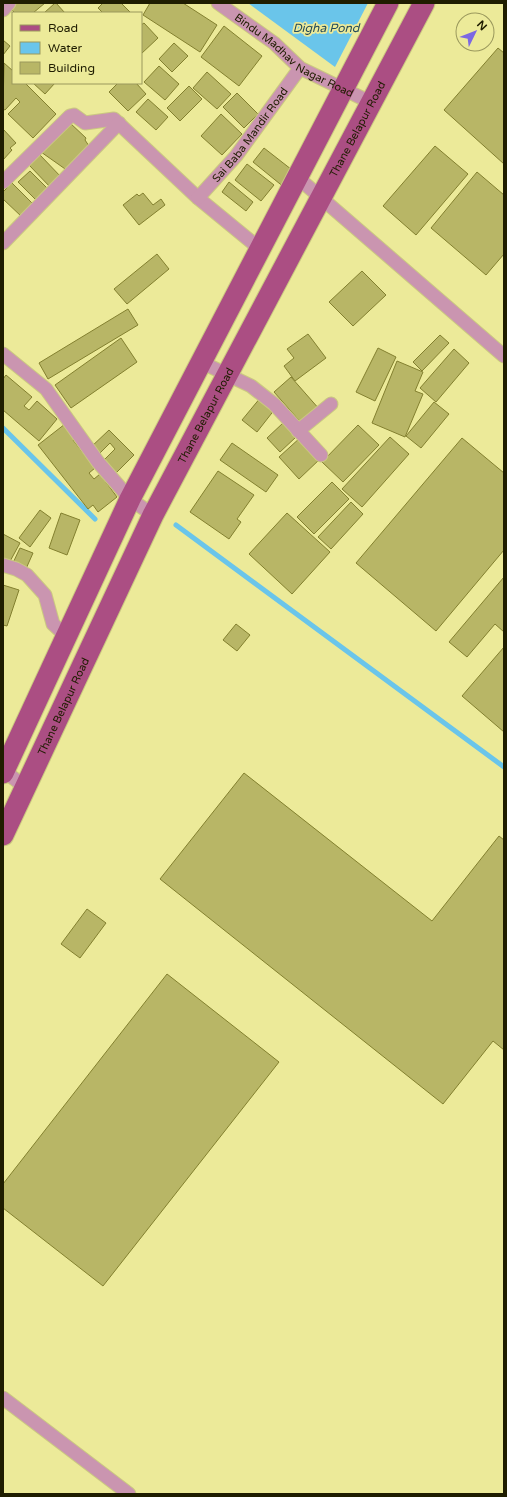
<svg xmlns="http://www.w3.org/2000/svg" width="507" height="1497" font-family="'Varela Round',sans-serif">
	<rect width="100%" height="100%" fill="#ecea99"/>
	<!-- water -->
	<polygon fill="#6ac5ea" points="248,3 368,3 335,67"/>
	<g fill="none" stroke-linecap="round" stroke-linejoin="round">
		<!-- stream -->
		<g stroke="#6ac5ea" stroke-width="5">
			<polyline points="3,428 95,519"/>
			<polyline points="176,525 504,767"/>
		</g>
	</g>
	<!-- building -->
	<g fill="#b8b666" stroke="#83802f">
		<polygon points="16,3 45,3 33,13 15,13 10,8"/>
		<polygon points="56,3 65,13 44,13 55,3"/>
		<polygon points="103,3 121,3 131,13 103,13 98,8"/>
		<polygon points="150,3 183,3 217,25 200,52 143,15"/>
		<polygon points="144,23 158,38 141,54 141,25"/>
		<polygon points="224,26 262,56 239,86 201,57"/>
		<polygon points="3,40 10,46 3,55"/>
		<polygon points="174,43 188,56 172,72 159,59"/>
		<polygon points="498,48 504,53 504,164 444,110"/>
		<polygon points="4,63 13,71 13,83 25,83 56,114 33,138 8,114 20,102 16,98 5,110 3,109"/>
		<polygon points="159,66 179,84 165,100 144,82"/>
		<polygon points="207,72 231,94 217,109 193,88"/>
		<polygon points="33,83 55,83 45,94"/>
		<polygon points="118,83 136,83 146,94 128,111 109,92"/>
		<polygon points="189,86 202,99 180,121 167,108"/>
		<polygon points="237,93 258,114 244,128 223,107"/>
		<polygon points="148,99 168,117 156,130 136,112"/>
		<polygon points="221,114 242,134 222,155 201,136"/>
		<polygon points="69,122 86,138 85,140 91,149 68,171 41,152"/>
		<polygon points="3,129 16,143 10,148 12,150 3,160"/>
		<polygon points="435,146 468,174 416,235 383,206"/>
		<polygon points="264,148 296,173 285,188 253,162"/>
		<polygon points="40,155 62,178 52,189 29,165"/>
		<polygon points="247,164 274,185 261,201 235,180"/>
		<polygon points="30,171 51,192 40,204 18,182"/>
		<polygon points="477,172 504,195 504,254 486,275 431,228"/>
		<polygon points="229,182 253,202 246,211 222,192"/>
		<polygon points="12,183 34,205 22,217 3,199 3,192"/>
		<polygon points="143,193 153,205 161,199 165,205 139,225 123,205 137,194 139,196"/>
		<polygon points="157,254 169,269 127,304 114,289"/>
		<polygon points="362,271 386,295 353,326 329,302"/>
		<polygon points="128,309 138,325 48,379 39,363"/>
		<polygon points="308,334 326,358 295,381 284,366 294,358 287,349"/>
		<polygon points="440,335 449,343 422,371 413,362"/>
		<polygon points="121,338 137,362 71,408 55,385"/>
		<polygon points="378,348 396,357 375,401 356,392"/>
		<polygon points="454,349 469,363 436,402 420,388"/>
		<polygon points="397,361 423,372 415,391 423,394 405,437 372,423"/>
		<polygon points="6,375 32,397 24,406 29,410 37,401 57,419 39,441 3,410 3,379"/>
		<polygon points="291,377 320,410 303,425 274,392"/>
		<polygon points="261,397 275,409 257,432 242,420"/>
		<polygon points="434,402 449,414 421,448 406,436"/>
		<polygon points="283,423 296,437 280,452 267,438"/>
		<polygon points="65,424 76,438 73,440 95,468 89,473 94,479 100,474 117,497 98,512 93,505 88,509 38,445"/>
		<polygon points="358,425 379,445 343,482 322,462"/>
		<polygon points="109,430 134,455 115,474 103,461 115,449 110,443 97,456 90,448"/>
		<polygon points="301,437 321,458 299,479 279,457"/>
		<polygon points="390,437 409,454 362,507 342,489"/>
		<polygon points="462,438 504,473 504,550 436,631 356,563"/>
		<polygon points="232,443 278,475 266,492 220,460"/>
		<polygon points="218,471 254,495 237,519 241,522 229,539 190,512"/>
		<polygon points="332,482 349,499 314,534 297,517"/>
		<polygon points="351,502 363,514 331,549 318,537"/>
		<polygon points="40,510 51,518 30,547 19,538"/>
		<polygon points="61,513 80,520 67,555 49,548"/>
		<polygon points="287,513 330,552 292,594 249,554"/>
		<polygon points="3,534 20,543 8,565 3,562"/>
		<polygon points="20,548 33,553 25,571 12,565"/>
		<polygon points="504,577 504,632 495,624 467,657 449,642"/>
		<polygon points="3,585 19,590 7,626 3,625"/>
		<polygon points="236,624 250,635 237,651 223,640"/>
		<polygon points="504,647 504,732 462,696"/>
		<polygon points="244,773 432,921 499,836 504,840 504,1050 493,1041 443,1104 160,879"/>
		<polygon points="87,909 106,923 80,958 61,944"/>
		<polygon points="167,974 279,1062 103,1286 3,1208 3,1184"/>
	</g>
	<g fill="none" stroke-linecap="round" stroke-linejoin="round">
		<!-- minor casing -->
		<g stroke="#cbc981" stroke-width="15">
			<g id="minor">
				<path id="s1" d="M218 3 274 43 300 68 372 103"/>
				<polyline points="3,10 9,3"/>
				<polyline points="297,177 504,356"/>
				<polyline points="3,182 70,116 74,115 85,123 114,119 198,198 260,249"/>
				<path id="s2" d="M198 198 236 156 300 68"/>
				<polyline points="3,243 119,123"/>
				<polyline points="3,354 46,389 98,462 130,499 153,515"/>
				<polyline points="201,362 251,386 274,404 321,455"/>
				<polyline points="298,431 331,404"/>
				<polyline points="3,565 16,569 27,575 45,595 53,624 66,636"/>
				<polyline points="3,770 25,787"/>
				<polyline points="3,1398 129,1494"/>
			</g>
		</g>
		<!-- primary casing -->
		<g stroke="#cbc981" stroke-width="23">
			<g id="primary">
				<polyline points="3,773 130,499 388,3"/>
				<path id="s3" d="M3 835 153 515 424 3"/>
			</g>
		</g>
		<!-- minor -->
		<use href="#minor" stroke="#ca95b0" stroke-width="13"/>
		<!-- primary -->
		<use href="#primary" stroke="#ab4e83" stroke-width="21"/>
	</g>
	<g text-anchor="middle" stroke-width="3.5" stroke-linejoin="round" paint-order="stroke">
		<!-- street labels -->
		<g font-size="11" fill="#1f1d00" stroke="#ecea99">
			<text dy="4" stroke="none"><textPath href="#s1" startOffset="93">Bindu Madhav Nagar Road</textPath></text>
			<text dy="4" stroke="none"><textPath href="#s3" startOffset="790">Thane Belapur Road</textPath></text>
			<text dy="4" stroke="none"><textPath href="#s2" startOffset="82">Sai Baba Mandir Road</textPath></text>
			<text dy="4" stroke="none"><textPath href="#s3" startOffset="466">Thane Belapur Road</textPath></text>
			<text dy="4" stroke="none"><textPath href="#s3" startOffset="142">Thane Belapur Road</textPath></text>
		</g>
		<!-- water labels -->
		<g font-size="12" font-style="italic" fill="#234b5b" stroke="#ecea99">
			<text x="326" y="32">Digha Pond</text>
		</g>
	</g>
	<!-- border -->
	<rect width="507" height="1497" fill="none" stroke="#1f1d00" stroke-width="8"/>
	<!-- legend -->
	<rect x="12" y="12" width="130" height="72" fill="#ecea99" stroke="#9a985c"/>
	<rect x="20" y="25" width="20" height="6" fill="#ab4e83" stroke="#9a985c"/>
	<text x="48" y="32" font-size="12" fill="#1f1d00">Road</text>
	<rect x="20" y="42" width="20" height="12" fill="#6ac5ea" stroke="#9a985c"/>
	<text x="48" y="52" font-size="12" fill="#1f1d00">Water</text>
	<rect x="20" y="62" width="20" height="12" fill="#b8b666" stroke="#9a985c"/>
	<text x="48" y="72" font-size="12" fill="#1f1d00">Building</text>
	<!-- north arrow -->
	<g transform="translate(475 32) rotate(47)"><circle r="19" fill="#ecea99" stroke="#9a985c"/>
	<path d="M0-3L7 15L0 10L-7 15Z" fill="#7c68e3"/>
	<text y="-6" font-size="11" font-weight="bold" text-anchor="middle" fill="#1f1d00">N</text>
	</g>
</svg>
